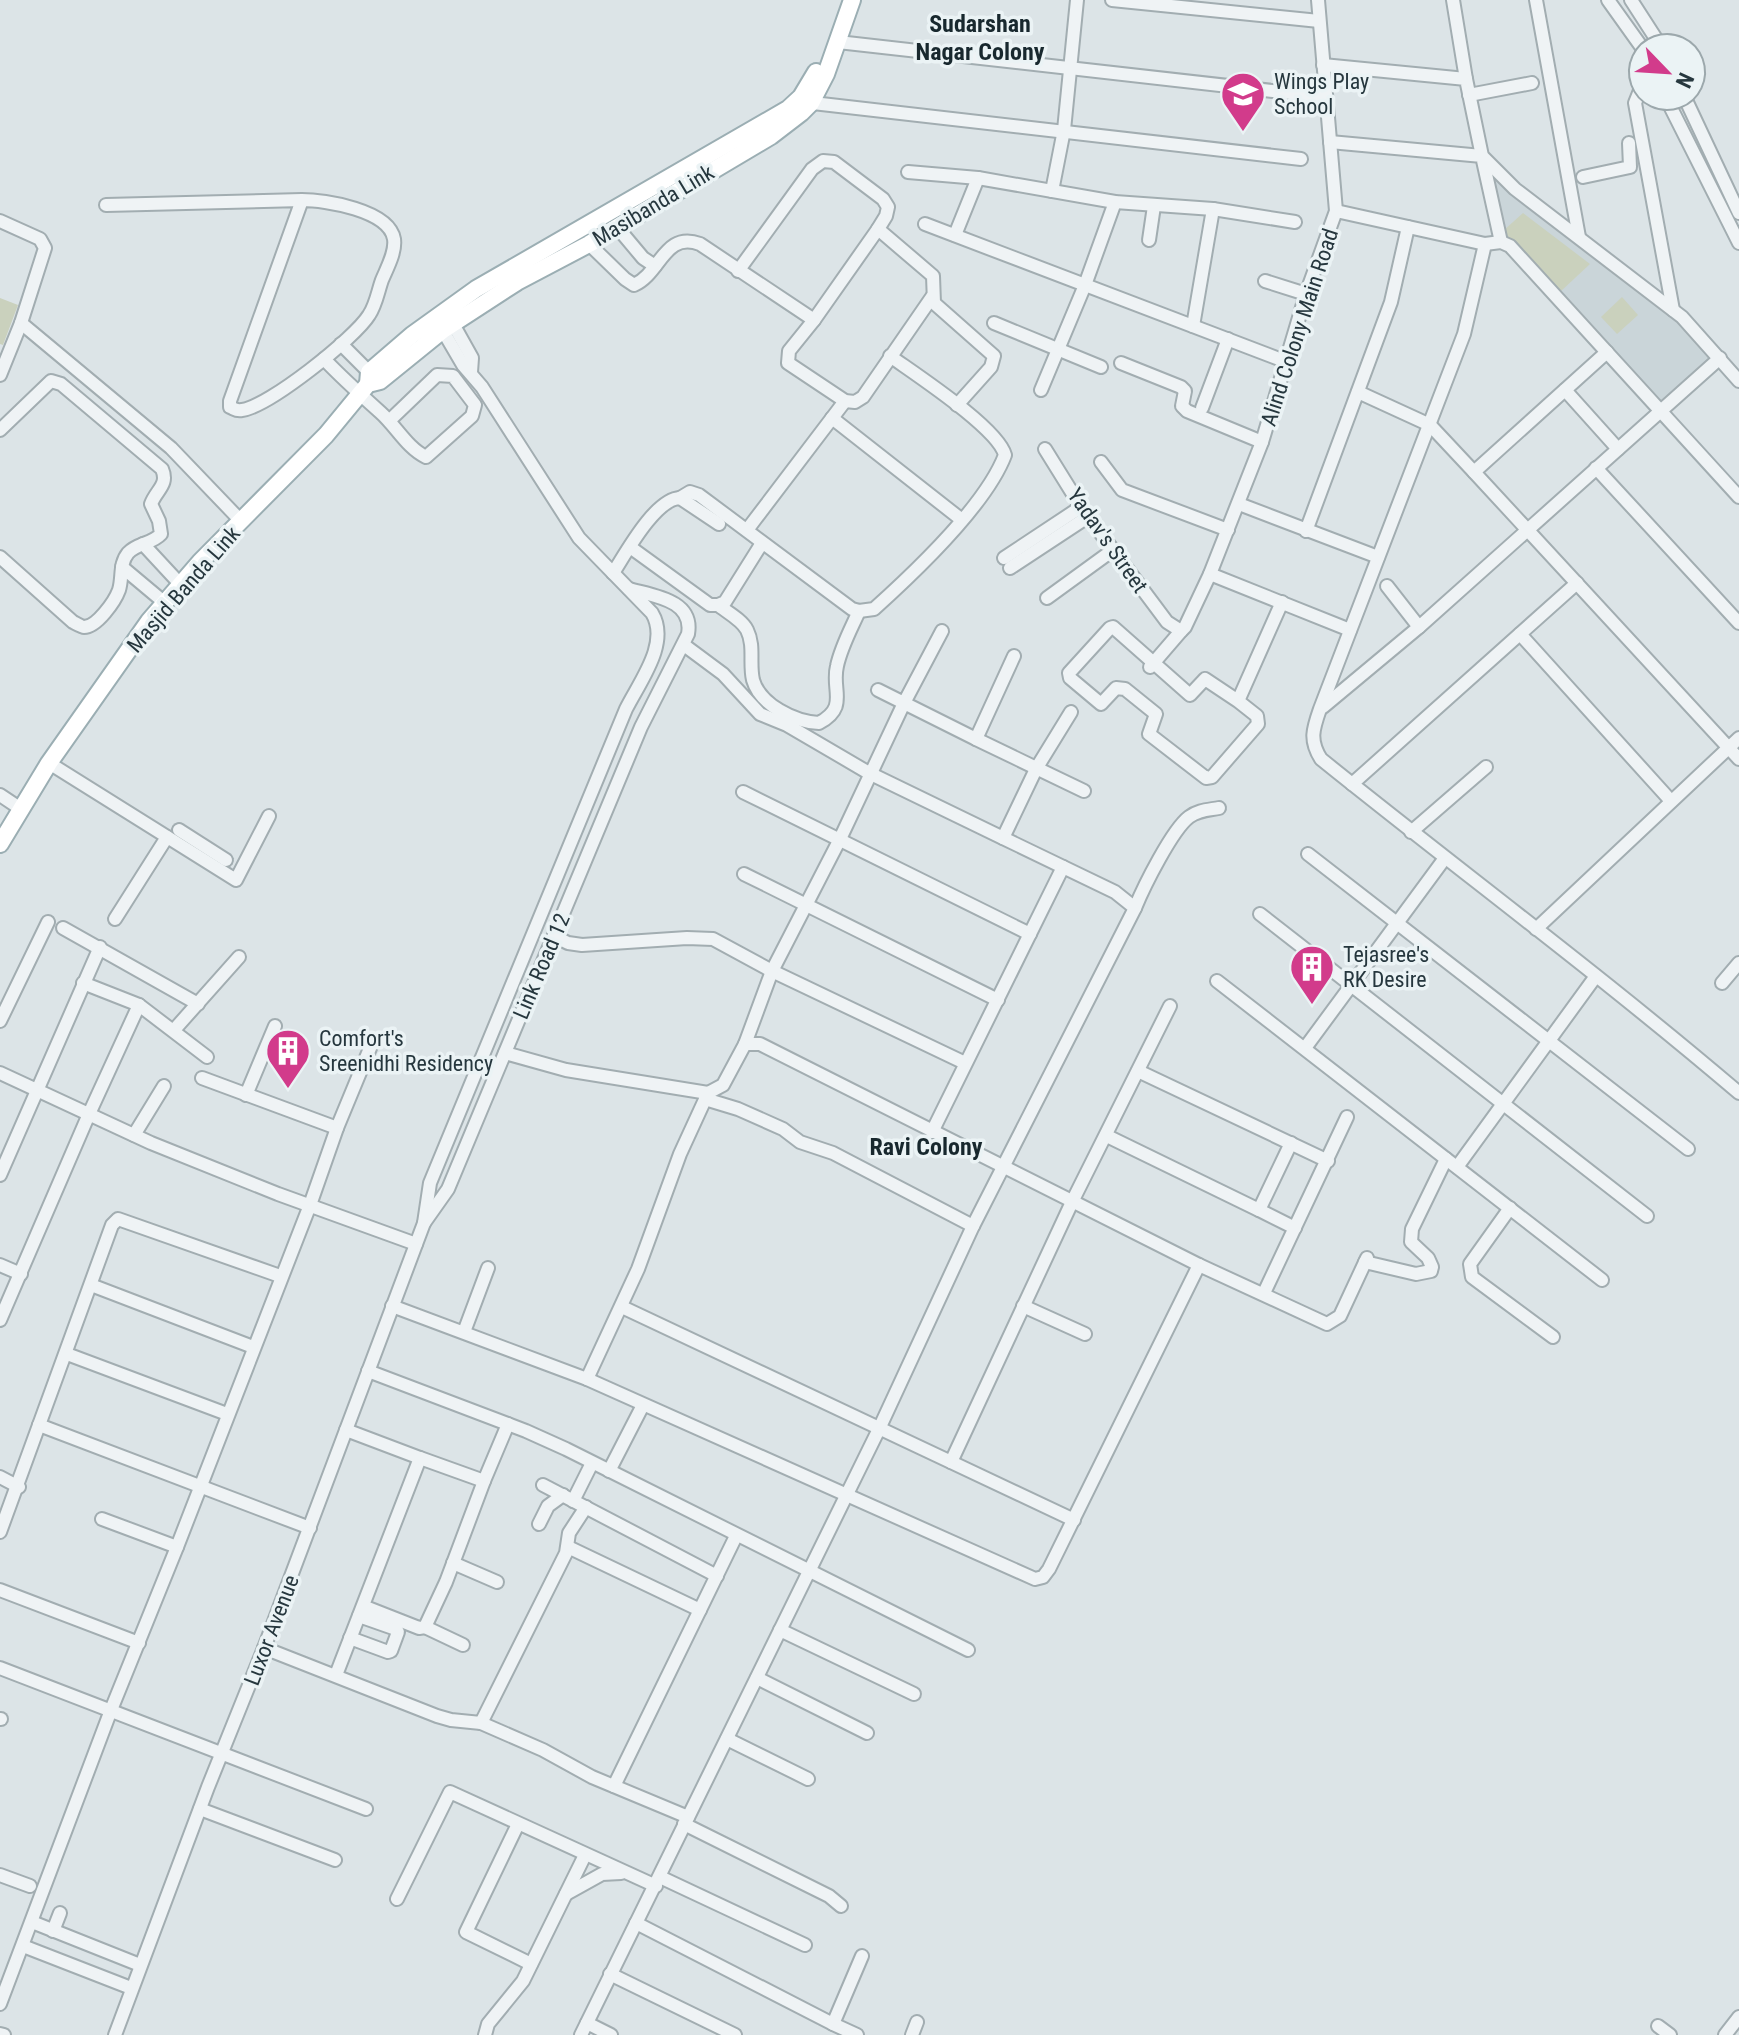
<svg xmlns="http://www.w3.org/2000/svg" width="1739" height="2035" font-family="'Roboto Condensed',sans-serif">
	<rect width="100%" height="100%" fill="#dce4e7"/>
	<!-- built -->
	<polygon fill="#cad5d9" points="1482,156 1682,317 1720,358 1661,413 1501,242"/>
	<!-- green -->
	<g fill="#cad1bd">
		<polygon points="1523,213 1590,264 1560,292 1503,231"/>
		<polygon points="1622,297 1638,315 1617,334 1601,317"/>
		<polygon points="0,298 18,305 3,345 0,344"/>
	</g>
	<g fill="none" stroke-linecap="round" stroke-linejoin="round">
		<!-- minor casing -->
		<g stroke="#a2adb1" stroke-width="16">
			<g id="minor">
				<polyline points="1112,0 1319,21"/>
				<polyline points="1453,0 1466,79"/>
				<polyline points="1536,0 1579,237"/>
				<polyline points="1608,0 1643,49"/>
				<polyline points="1631,0 1662,48"/>
				<polyline points="838,42 1326,97"/>
				<polyline points="1323,65 1466,79 1482,156 1515,189 1682,317 1739,381"/>
				<polyline points="1643,83 1635,103 1673,310"/>
				<polyline points="1469,95 1532,83"/>
				<polyline points="1665,96 1739,243"/>
				<polyline points="1684,96 1739,213"/>
				<polyline points="804,102 1301,159"/>
				<polyline points="1330,142 1482,156 1501,242"/>
				<polyline points="908,172 978,178 1115,202 1213,209 1295,222"/>
				<polyline points="1583,177 1630,167 1629,143"/>
				<polyline points="1052,191 1064,130 1077,0"/>
				<path d="M106 205 302 200C325 200 389 210 394 239 396 252 387 268 382 280 378 291 376 305 369 315 355 338 268 407 242 410 236 411 235 409 230 407V401L302 200"/>
				<polyline points="1336,211 1485,244 1501,242 1510,246 1739,497"/>
				<polyline points="0,221 40,239 45,248 21,323 0,375"/>
				<polyline points="925,224 1287,362"/>
				<polyline points="617,227 643,258 655,266"/>
				<polyline points="955,235 978,178"/>
				<polyline points="1149,240 1154,206"/>
				<path d="M589 244 625 279 634 285C661 273 664 231 700 244L814 320 789 351 788 363 845 401 855 402 863 397 932 297"/>
				<path d="M1485 244 1464 334 1320 709C1313 729 1309 740 1321 759 1460 871 1603 977 1739 1093"/>
				<polyline points="738,271 812,169 823,161 834,162 883,199 888,207 886,216 878,229 933,276 934,303 994,356 991,367 957,405"/>
				<polyline points="1265,281 1306,294"/>
				<polyline points="814,320 878,229"/>
				<polyline points="21,323 171,448 241,521"/>
				<polyline points="994,323 1101,367"/>
				<polyline points="453,324 472,358 471,372"/>
				<polyline points="1193,326 1213,209"/>
				<polyline points="341,344 369,372"/>
				<polyline points="1607,352 1474,472 1739,759"/>
				<path d="M324 359C342 378 361 395 380 412 396 426 407 448 426 457L472 416 475 405 453 376 437 375 389 421"/>
				<polyline points="1121,363 1181,387 1185,391 1182,406 1187,411 1262,442"/>
				<polyline points="1041,390 1085,285 1115,202"/>
				<polyline points="1565,390 1618,449"/>
				<polyline points="1358,392 1430,425 1474,472"/>
				<polyline points="1202,408 1228,339"/>
				<polyline points="832,418 962,520"/>
				<path d="M0 430 51 381 61 384 162 469C169 485 156 490 151 504L159 521 161 534C152 544 137 543 128 553 119 564 123 577 119 590 115 601 97 627 84 627 82 627 75 623 73 622L0 557"/>
				<polyline points="1045,449 1081,507 1167,622 1181,631 1185,627 1210,574 1262,442 1306,294 1336,211 1318,0"/>
				<polyline points="1101,462 1122,490 1228,530"/>
				<polyline points="1596,468 1739,623"/>
				<path d="M680 498 690 492 699 495 852 609 859 611 874 609C914 573 986 505 1005 455 998 428 915 374 890 356"/>
				<polyline points="1239,504 1378,557"/>
				<polyline points="747,530 845,401"/>
				<polyline points="1306,531 1391,302 1408,227"/>
				<polyline points="143,544 181,585"/>
				<polyline points="630,547 710,605 718,605 725,602 762,543"/>
				<polyline points="1004,558 1081,507"/>
				<polyline points="122,567 165,603"/>
				<polyline points="1010,568 1089,516"/>
				<path d="M613 573C626 553 655 499 680 498L719 524"/>
				<polyline points="1210,574 1350,630"/>
				<polyline points="1387,586 1419,627"/>
				<polyline points="1047,598 1113,550"/>
				<path d="M718 605C727 612 742 620 747 630 755 646 749 663 753 680 760 705 795 722 819 723 849 707 831 690 837 666 841 647 851 629 859 611"/>
				<polyline points="1520,634 1671,801"/>
				<polyline points="684,645 723,674 760,714 787,725 869,773 1003,838 1036,769 1071,712"/>
				<polyline points="1150,667 1181,631"/>
				<polyline points="878,690 904,703 942,631"/>
				<polyline points="1238,701 1205,679 1190,695 1113,627 1110,628 1069,673 1070,678 1101,704 1116,688 1125,689 1156,714 1149,734 1206,778 1212,777 1258,724 1257,716 1238,701 1282,602"/>
				<polyline points="1323,707 1419,627 1720,358"/>
				<polyline points="976,739 1084,791"/>
				<polyline points="49,763 236,880 269,816"/>
				<polyline points="1352,784 1577,583"/>
				<polyline points="743,792 1030,934"/>
				<polyline points="0,795 21,809"/>
				<polyline points="179,830 226,860"/>
				<polyline points="1411,832 1486,767"/>
				<polyline points="1308,854 1688,1149"/>
				<polyline points="744,874 998,1000"/>
				<path d="M1135 908C1144 886 1172 830 1189 817 1198 810 1208 810 1219 808"/>
				<polyline points="1260,914 1647,1216"/>
				<polyline points="115,919 167,837"/>
				<polyline points="63,928 198,1004"/>
				<polyline points="1536,929 1739,738"/>
				<polyline points="554,936 568,943 582,945 687,938 713,939 772,971 965,1063"/>
				<polyline points="1217,981 1602,1280"/>
				<polyline points="83,983 139,1005 207,1057"/>
				<polyline points="1722,983 1739,963"/>
				<polyline points="0,1021 48,922"/>
				<polyline points="174,1030 239,957"/>
				<polyline points="745,1044 772,971 840,839 904,703 976,739 1014,656"/>
				<polyline points="1305,1048 1445,858"/>
				<polyline points="1138,1071 1328,1161"/>
				<polyline points="0,1073 151,1143 278,1194 416,1244"/>
				<polyline points="202,1078 337,1128"/>
				<polyline points="708,1093 723,1085 745,1044 760,1044 1199,1265 1327,1324 1340,1316 1367,1258"/>
				<polyline points="246,1095 275,1026"/>
				<polyline points="705,1099 738,1109 783,1129 800,1142 833,1153 973,1226"/>
				<polyline points="932,1132 1063,867"/>
				<polyline points="134,1135 164,1086"/>
				<polyline points="1107,1136 1259,1210 1291,1143"/>
				<polyline points="1457,1167 1596,976"/>
				<polyline points="0,1175 100,947"/>
				<polyline points="1510,1208 1470,1264 1472,1277 1553,1337"/>
				<polyline points="1259,1210 1295,1228"/>
				<path d="M424 1223 448 1189 641 727 688 634C694 600 654 596 629 589"/>
				<polyline points="1365,1262 1416,1274 1431,1271 1432,1267 1428,1258 1411,1242 1412,1229 1446,1159"/>
				<polyline points="0,1265 21,1274"/>
				<polyline points="91,1285 253,1347"/>
				<polyline points="1264,1293 1347,1117"/>
				<polyline points="392,1306 587,1379 638,1269 680,1154 708,1093 566,1070 505,1053"/>
				<polyline points="1023,1306 1085,1334"/>
				<polyline points="622,1307 951,1462 1072,1202 1170,1006"/>
				<polyline points="0,1320 89,1114 139,1005"/>
				<polyline points="464,1332 488,1268"/>
				<polyline points="67,1354 227,1414"/>
				<polyline points="368,1371 526,1431 566,1449 968,1650"/>
				<polyline points="587,1379 1035,1579 1043,1577 1049,1569 1199,1265"/>
				<polyline points="39,1425 310,1528"/>
				<polyline points="346,1430 420,1458"/>
				<polyline points="951,1462 1074,1520"/>
				<polyline points="609,1471 643,1405"/>
				<polyline points="0,1477 19,1487"/>
				<polyline points="484,1481 508,1424"/>
				<polyline points="543,1485 717,1576"/>
				<polyline points="573,1501 592,1463"/>
				<polyline points="102,1519 177,1547"/>
				<polyline points="539,1524 548,1506 563,1495"/>
				<polyline points="0,1532 112,1225 118,1219 280,1276"/>
				<polyline points="568,1547 700,1610"/>
				<polyline points="453,1563 497,1582"/>
				<polyline points="0,1590 139,1643"/>
				<polyline points="425,1627 463,1645"/>
				<polyline points="780,1630 914,1694"/>
				<polyline points="350,1638 388,1652 391,1651 398,1632 396,1629 359,1616"/>
				<polyline points="264,1648 437,1716 451,1720 481,1723 543,1750 592,1777 688,1817"/>
				<polyline points="0,1668 366,1809"/>
				<polyline points="336,1675 420,1458 484,1481 446,1582 425,1627 419,1628 363,1606"/>
				<polyline points="757,1678 867,1733"/>
				<polyline points="0,1719 1,1719"/>
				<polyline points="481,1723 566,1553 569,1533 586,1507"/>
				<polyline points="727,1739 808,1779"/>
				<polyline points="614,1786 736,1536"/>
				<polyline points="200,1809 335,1860"/>
				<polyline points="518,1824 466,1932 531,1964"/>
				<polyline points="684,1824 829,1896 841,1906"/>
				<polyline points="0,1875 30,1886"/>
				<polyline points="660,1877 805,1945"/>
				<polyline points="566,1894 602,1874 621,1873"/>
				<polyline points="397,1899 450,1792 656,1886"/>
				<polyline points="32,1922 140,1965"/>
				<polyline points="636,1923 833,2024"/>
				<polyline points="53,1931 60,1913"/>
				<polyline points="23,1946 131,1988"/>
				<polyline points="610,1974 735,2035"/>
				<polyline points="0,2004 111,1710 177,1547 310,1205 337,1128 373,1041"/>
				<polyline points="587,2023 611,2035"/>
				<polyline points="1658,2026 1670,2035"/>
				<polyline points="0,2034 4,2035"/>
				<path d="M115 2035 208 1787 264 1648 424 1223 430 1183 626 709C640 681 670 643 652 613L579 538 482 387 463 365 439 324"/>
				<polyline points="485,2035 488,2024 523,1981 585,1855"/>
				<polyline points="581,2035 879,1429 973,1226 1135,908 1115,892 1003,838"/>
				<polyline points="857,2035 833,2024 862,1956"/>
				<polyline points="912,2035 917,2022"/>
				<polyline points="1725,2035 1739,2017"/>
			</g>
		</g>
		<!-- major casing -->
		<g stroke="#9baeb3" stroke-width="20">
			<g id="major">
				<polyline points="368,384 369,372 412,335 476,289 788,109 801,97 816,72"/>
				<polyline points="0,844 49,763 149,621 200,562 326,435 368,384 380,381 443,330 517,282 589,244 771,136 801,113 811,103 826,74 852,0"/>
			</g>
		</g>
		<!-- minor -->
		<use href="#minor" stroke="#eff3f5" stroke-width="12"/>
		<!-- major -->
		<use href="#major" stroke="#fff" stroke-width="16"/>
	</g>
	<!-- icons -->
	<defs>
		<g id="university-pin" transform="scale(2.3)"><path d="M0 17L-7.5 6A9.5 9.5 0 1 1 7.5 6Z" fill="#d23b8b" stroke="#ebf3f5"/><path d="M0-5L7-2L0 1L-7-2ZM-4 1L0 2.5L4 1V4Q0 6-4 4Z" fill="#fff"/></g>
		<g id="building-pin" transform="scale(2.3)"><path d="M0 17L-7.5 6A9.5 9.5 0 1 1 7.5 6Z" fill="#d23b8b" stroke="#ebf3f5"/><path d="M-4-6H4V6H1V3H-1V6H-4ZM-2.5-4.3h1.7v1.8h-1.7ZM.8-4.3h1.7v1.8H.8ZM-2.5-1h1.7V.8h-1.7ZM.8-1h1.7V.8H.8Z" fill="#fff"/></g>
	</defs>
	<g fill-rule="evenodd">
		<use href="#university-pin" x="1243" y="94"/>
		<use href="#building-pin" x="1312" y="967"/>
		<use href="#building-pin" x="288" y="1051"/>
	</g>
	<g text-anchor="middle" stroke-width="7" stroke-linejoin="round" paint-order="stroke">
		<!-- poi labels -->
		<g font-size="22" fill="#26373e" stroke="#ebf3f5" text-anchor="start">
			<text x="1274" y="89">Wings Play<tspan x="1274" dy="25">School</tspan></text>
			<text x="1343" y="962">Tejasree's<tspan x="1343" dy="25">RK Desire</tspan></text>
			<text x="319" y="1046">Comfort's<tspan x="319" dy="25">Sreenidhi Residency</tspan></text>
		</g>
		<!-- street labels -->
		<g font-size="22" fill="#26373e" stroke="#ebf3f5">
			<text transform="translate(653 205) rotate(-31)" y="8">Masibanda Link</text>
			<text transform="translate(1299 327) rotate(-72)" y="8">Alind Colony Main Road</text>
			<text transform="translate(1108 540) rotate(55)" y="8">Yadav's Street</text>
			<text transform="translate(183 589) rotate(-49)" y="8">Masjid Banda Link</text>
			<text transform="translate(541 966) rotate(-67)" y="8">Link Road 12</text>
			<text transform="translate(271 1630) rotate(-69)" y="8">Luxor Avenue</text>
		</g>
		<!-- neighbourhood labels -->
		<g font-size="24" font-weight="bold" fill="#18282e" stroke="#ebf3f5">
			<text x="980" y="32">Sudarshan<tspan x="980" dy="28">Nagar Colony</tspan></text>
			<text x="926" y="1155">Ravi Colony</text>
		</g>
	</g>
	<!-- north arrow -->
	<g transform="translate(1667 72) rotate(115)"><circle r="38" fill="#ebf3f5" stroke="#9ca8ac" stroke-width="2"/>
	<path d="M0-6L14 30L0 20L-14 30Z" fill="#d23b8b"/>
	<text y="-12" font-size="22" font-weight="bold" text-anchor="middle" fill="#26373e">N</text>
	</g>
</svg>
